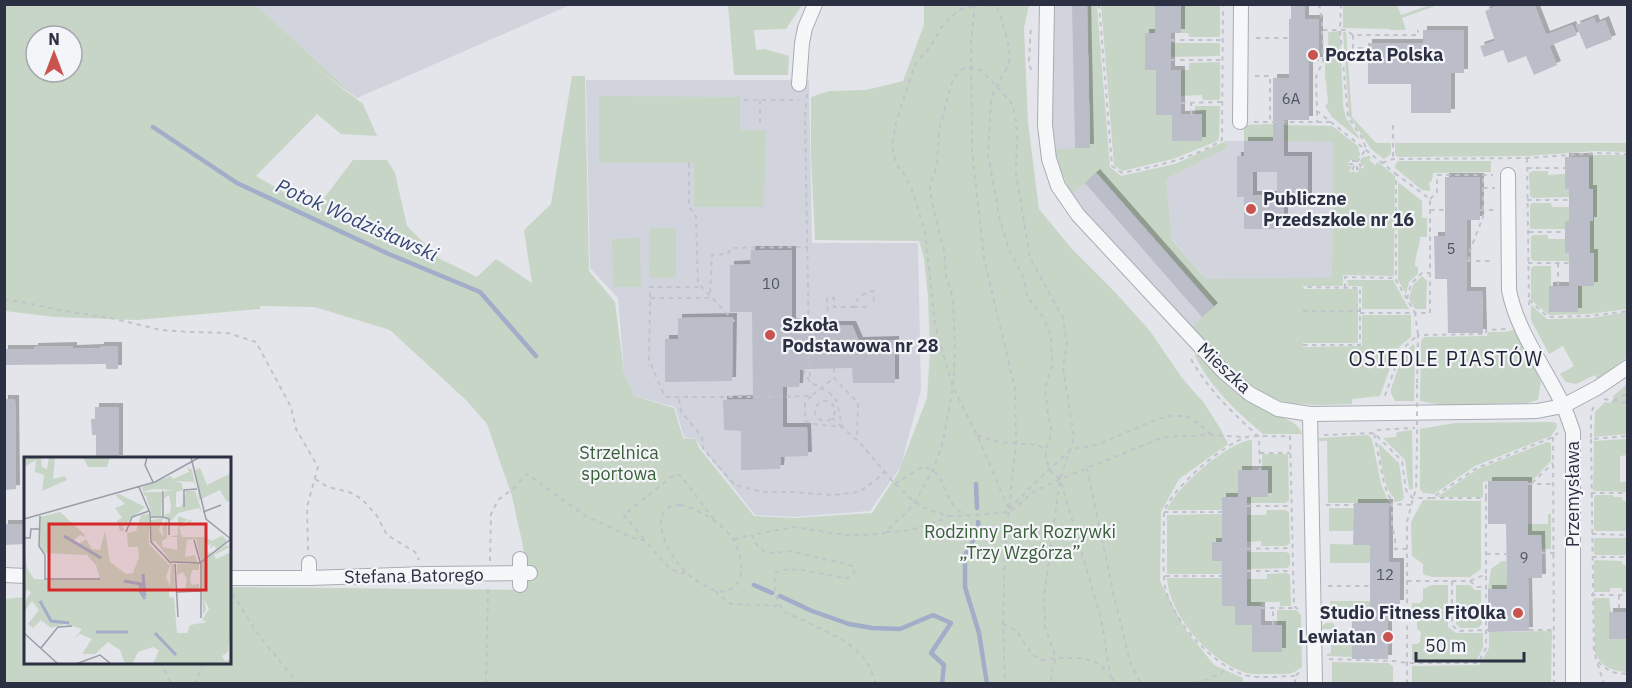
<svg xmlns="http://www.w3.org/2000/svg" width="1632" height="688" font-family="'IBM Plex Sans',sans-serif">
	<defs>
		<filter id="shadow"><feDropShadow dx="4" dy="-4" stdDeviation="0" flood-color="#0004"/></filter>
	</defs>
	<rect width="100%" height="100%" fill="#e4e5eb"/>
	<!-- built -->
	<g fill="#d2d4dd">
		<polygon points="256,5 570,5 357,98"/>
		<polygon points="1054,5 1088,5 1090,149 1055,149 1052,124"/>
		<polygon points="586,80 809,80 812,243 918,243 921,390 901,466 870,511 793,517 755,515 695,439 684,437 675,407 634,396 624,373 618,298 590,268"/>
		<polygon points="1226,141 1333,141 1332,279 1206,279 1172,239 1166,179 1227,148"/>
		<polygon points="1096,173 1215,307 1192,327 1084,212 1071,194"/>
	</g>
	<!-- green -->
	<g fill="#c6d5c5" fill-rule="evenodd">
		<path d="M4 5H256L357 98 312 65 363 104 377 136 341 134 317 114 256 176 315 210 353 160H387L395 173 407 226 440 259 477 277 496 259 532 283 524 230 551 204 572 76H585L589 271 615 302 624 373 634 396 674 408 683 438 695 439 700 449 754 516 794 518 872 513 898 473 927 398 930 350 928 296 924 258 919 241 815 240 811 155V97L829 91 866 90 903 81 924 25V5H1029L1024 28 1028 123 1039 209 1072 249 1114 291 1150 331 1182 378 1204 403 1220 428 1228 444 1179 479 1161 512 1160 581 1185 629 1214 665 1243 678V683H5V599L25 597 26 662H230V587L525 590 524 551 512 496 487 424 467 401 390 330 315 307 260 306V309L137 320 55 317 5 311ZM36 36H72V72H36Z"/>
		<polygon points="728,5 802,5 786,29 754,30 756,50 765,49 789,56 788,75 734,75"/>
		<path d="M1088 5H1097L1110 167 1121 176 1175 164 1226 141 1227 148 1166 179 1172 240 1206 279 1332 278 1333 142 1284 141V125L1332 126 1358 146 1360 155 1357 160H1351L1349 162 1348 166H1353L1349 170 1350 172H1353L1354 167V171L1356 173 1359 171 1358 168 1360 167 1363 169 1364 166 1361 165 1360 160 1363 157 1370 156 1371 157 1369 160 1375 165 1378 162 1395 176 1394 276 1343 275V286H1303L1304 289H1358V343H1303V347L1362 346V315H1411V337L1400 346 1395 354 1380 396 1352 399V404C1331 405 1307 406 1286 402 1253 396 1215 351 1192 327L1214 306 1097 173 1071 194 1060 169 1055 149 1090 148Z"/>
		<polygon points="1101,5 1155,5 1155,33 1145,70 1156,70 1156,114 1172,115 1172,141 1201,141 1195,115 1195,106 1220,106 1219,139 1215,142 1173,159 1122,171 1114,165"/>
		<polygon points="1181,5 1220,5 1220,35 1219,37 1189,37 1188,33 1181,33"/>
		<polygon points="1343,5 1397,5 1401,15 1430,5 1438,5 1402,18 1406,30 1390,30 1390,29 1343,28"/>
		<polygon points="1340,31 1343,105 1346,118 1359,137 1359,139 1332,117 1325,106 1328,103 1326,81 1325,78 1325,61 1329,58 1328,32"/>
		<polygon points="1343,32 1346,32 1352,117 1376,143 1391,143 1391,154 1384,159 1372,150 1349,116"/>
		<polygon points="1171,43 1219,43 1220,44 1220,56 1171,57"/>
		<polygon points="1219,62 1220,63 1220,98 1219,100 1203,100 1202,95 1181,96 1181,70 1189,70 1189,63"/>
		<polygon points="599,96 740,97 740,130 766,130 764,207 694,207 694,163 599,163"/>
		<polygon points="1275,124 1277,141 1244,141 1244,125"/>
		<polygon points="1395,143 1626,143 1628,152 1596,151 1527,156 1398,157 1395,155"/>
		<polygon points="1595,155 1626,155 1628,157 1627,309 1590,314 1549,315 1531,300 1531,268 1534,266 1551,266 1551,286 1549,286 1549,312 1578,312 1578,286 1590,253 1590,221 1593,220 1593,189 1589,189 1589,157"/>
		<polygon points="1398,161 1491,161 1491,172 1433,173 1432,181 1429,182 1430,191 1422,190 1394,167"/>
		<polygon points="1533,171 1548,171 1548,175 1565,174 1565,188 1569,189 1569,197 1533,198 1530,196 1529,173"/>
		<path d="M1398 182 1422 201V218H1427V237H1420C1420 249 1415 253 1415 266L1418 267V274L1409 282 1406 294 1398 280Z"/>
		<polygon points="1533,203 1551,203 1552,207 1569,207 1569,221 1565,221 1565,229 1533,229 1530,228 1530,205"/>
		<polygon points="650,228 676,228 676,278 649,278"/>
		<polygon points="1533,235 1548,235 1548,239 1565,239 1565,253 1569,253 1569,261 1534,261 1531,259 1531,237"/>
		<polygon points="640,238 641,287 613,287 612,239"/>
		<polygon points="1422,276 1427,281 1426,309 1415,309 1409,299 1413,285"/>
		<polygon points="1347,280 1393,280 1409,309 1362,309 1362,286 1348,286"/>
		<polygon points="1531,305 1547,319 1591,318 1627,312 1627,357 1598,379 1595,375 1576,384 1566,382 1560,374 1574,366 1563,346 1549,354 1531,320"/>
		<polygon points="1514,330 1525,347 1541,382 1538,400 1527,403 1441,405 1420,401 1421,341 1424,337 1487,336 1488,332 1504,332"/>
		<polygon points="1413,344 1415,347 1414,401 1395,401 1391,393 1391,389 1402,357"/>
		<path d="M1196 354C1212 370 1228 389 1248 401 1254 405 1261 408 1268 412 1279 417 1299 421 1302 434H1263C1236 411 1211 388 1195 356Z"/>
		<polygon points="1627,384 1627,434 1594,437 1595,412 1605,402 1610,403 1614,398 1612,397"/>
		<polygon points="1552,422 1556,423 1557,425 1556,429 1551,436 1475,466 1434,494 1423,493 1420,489 1420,429 1455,423"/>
		<polygon points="1412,430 1413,489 1409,489 1405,460 1383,438 1396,437 1397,432"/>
		<polygon points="1368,435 1372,439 1381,484 1389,503 1328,503 1327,441 1319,441 1319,438"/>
		<polygon points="1625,439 1627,441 1627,455 1620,456 1620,482 1627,482 1627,492 1596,491 1593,490 1594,441"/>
		<path d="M1252 440V470L1238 497H1222V510H1167C1175 489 1228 441 1252 440Z"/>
		<polygon points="1547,442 1551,443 1551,461 1531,482 1488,481 1483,482 1483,497 1437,497 1478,469"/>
		<path d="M1378 443 1399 463 1404 498 1401 501 1394 502V498C1383 487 1381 458 1378 443Z"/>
		<polygon points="1262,454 1288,454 1289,501 1285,503 1247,503 1247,497 1268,497 1262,470"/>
		<polygon points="1596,495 1613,495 1614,497 1622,497 1623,501 1627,501 1627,531 1596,531 1594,529 1594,497"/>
		<polygon points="1423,500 1481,501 1481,569 1470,577 1432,577 1423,574 1423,564 1412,556 1411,522"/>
		<rect x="1329" y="508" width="25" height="23"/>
		<polygon points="1267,510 1285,510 1289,512 1290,543 1286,546 1261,546 1261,541 1247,542 1247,515 1266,515"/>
		<polygon points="1222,514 1222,542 1212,542 1212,561 1222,561 1222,574 1167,574 1167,515"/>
		<polygon points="1548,514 1551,514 1551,549 1541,549 1541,535 1526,535 1526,524 1548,524"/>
		<polygon points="1596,538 1627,538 1627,555 1595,555 1594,553 1594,539"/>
		<polygon points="1330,544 1373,545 1370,563 1330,563"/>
		<polygon points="1238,552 1286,552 1290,554 1290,565 1287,568 1247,569"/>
		<polygon points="1595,560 1622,561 1623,565 1627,565 1627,592 1622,592 1622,588 1610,588 1610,592 1594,592 1594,562"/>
		<polygon points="1502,561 1506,561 1507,577 1509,589 1488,589 1491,569"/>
		<polygon points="1287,573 1290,575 1291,606 1280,606 1280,602 1261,602 1261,606 1247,606 1247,579 1267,579 1267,574"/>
		<path d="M1167 578H1222V606H1235V625H1252L1253 652H1282V626L1277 625V610H1296L1301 615 1302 667C1291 676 1285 674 1271 674 1262 674 1252 675 1243 672 1209 660 1169 615 1167 578Z"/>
		<polygon points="1432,585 1448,585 1448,627 1456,633 1483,633 1483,648 1477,660 1412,660 1412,644 1417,644 1420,642 1421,632 1417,629 1417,618 1412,615 1412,603 1420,603 1423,599 1423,589"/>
		<polygon points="1456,585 1470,585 1475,590 1481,590 1482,624 1478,628 1460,628 1456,624"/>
		<path d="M1594 598H1609L1611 612 1627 639V672C1612 671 1601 667 1595 652Z"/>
		<rect x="1330" y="601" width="40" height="10"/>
		<polygon points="1326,623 1333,623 1338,631 1338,637 1352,637 1352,657 1327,656 1327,654 1331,653 1331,629 1322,629 1322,626"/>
		<polygon points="1552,631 1551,683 1412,684 1412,666 1479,665 1489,648 1489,632"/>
		<polygon points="1332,662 1388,663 1393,666 1393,683 1332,683"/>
	</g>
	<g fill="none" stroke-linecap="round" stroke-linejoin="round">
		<!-- stream -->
		<g stroke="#a1adc9" stroke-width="4.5">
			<polyline points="153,127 237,183 391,255 480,292 536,356"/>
			<polyline points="976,484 977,508"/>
			<polyline points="978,522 979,530 965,555 965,587 979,633 987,684"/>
			<polyline points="754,585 772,593"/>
			<polyline points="780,596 812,611 849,624 872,628 900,629 933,615 951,623 931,653 944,665 942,684"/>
		</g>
	</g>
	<!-- building -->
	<g fill="#bbbec8" fill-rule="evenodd" filter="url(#shadow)">
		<polygon points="1072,4 1087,4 1090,148 1075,148"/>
		<polygon points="1155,4 1181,4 1181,33 1171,33 1171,70 1181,70 1181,115 1202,114 1202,141 1172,141 1172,115 1156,115 1156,70 1145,70 1145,33 1155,33"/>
		<path d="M1291 4H1305V19H1319V61H1309V120H1284V156H1308V197H1284V229H1244V197H1237V156H1244V141H1273V78H1289V19H1291ZM1253 172H1277V195H1253Z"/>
		<polygon points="1502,4 1534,4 1546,35 1572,25 1577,35 1549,46 1557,65 1534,75 1526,56 1508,63 1503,50 1484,57 1480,46 1495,41 1485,11"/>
		<polygon points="1594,18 1596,24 1605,20 1612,39 1586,49 1576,25"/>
		<polygon points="1423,30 1464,30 1464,73 1451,73 1451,113 1411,113 1411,84 1368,84 1368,43 1423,43"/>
		<polygon points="1565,157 1589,157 1589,189 1593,189 1593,221 1590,221 1590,253 1594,253 1594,286 1578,286 1578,312 1549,312 1549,286 1569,286 1569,253 1565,253 1565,221 1569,221 1569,189 1565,189"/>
		<polygon points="1096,173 1214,307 1202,317 1085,183"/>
		<polygon points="1445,177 1480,177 1480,220 1467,220 1467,291 1482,291 1483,333 1448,333 1447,279 1435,279 1434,236 1445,236"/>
		<polygon points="751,250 792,250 792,322 827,325 852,325 859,341 895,340 895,383 853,383 852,368 810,369 800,370 799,387 783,387 783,427 807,427 808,456 781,457 780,469 741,470 741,431 724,430 723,400 753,399 752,312 730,312 730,265 750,264"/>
		<polygon points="733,317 732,381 665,382 665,339 678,339 678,318"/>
		<polygon points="73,346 73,349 100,348 100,346 118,346 118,369 106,369 106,364 4,365 4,349 34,349 34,347"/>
		<polygon points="4,399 15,399 16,489 4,490"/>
		<polygon points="95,407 119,407 119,459 96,459 96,435 92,435 91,419 95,419"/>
		<polygon points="1238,470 1268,470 1268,497 1247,497 1247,606 1261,606 1261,625 1282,625 1282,652 1252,652 1252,625 1235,625 1235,606 1222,606 1222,561 1212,561 1212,542 1222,542 1222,497 1238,497"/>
		<polygon points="1488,481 1528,481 1528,535 1541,535 1542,578 1528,578 1529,631 1488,632 1488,589 1507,589 1506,524 1488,524"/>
		<polygon points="1354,503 1389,503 1389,562 1400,562 1400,604 1388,604 1388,659 1352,659 1352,617 1370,617 1370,545 1353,545"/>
		<polygon points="4,524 26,524 26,544 4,545"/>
		<rect x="1609" y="612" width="19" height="27"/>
	</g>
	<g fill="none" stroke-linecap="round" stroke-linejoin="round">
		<!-- minor casing -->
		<g stroke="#a9abb5" stroke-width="16">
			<g id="minor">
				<polyline points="1047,4 1045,125 1049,159 1058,186 1078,215 1224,372 1250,394 1278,409 1310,414 1537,411 1563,406 1597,388 1628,367"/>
				<polyline points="799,84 802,43 805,28 815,4"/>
				<polyline points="1240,122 1241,4"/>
				<path d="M1508 175 1509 290C1517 332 1545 367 1563 405 1567 414 1570 423 1573 432V684"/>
				<polyline points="1310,414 1315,684"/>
				<polyline points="520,559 520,585"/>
				<polyline points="309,563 309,578"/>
				<polyline points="4,575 26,576"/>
				<polyline points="230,578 309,578 426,574 530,573"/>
			</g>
		</g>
		<!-- path -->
		<g stroke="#c1c3ca" stroke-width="2" stroke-dasharray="4.5 4.5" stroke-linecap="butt">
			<polyline points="975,4 971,44 972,151 984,258 1015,389 1016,443 1005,546 1003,624 1005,684"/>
			<polyline points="981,4 959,10 943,25 930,47 915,65 896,122 892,147 896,164 904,174 911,187 925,232 935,325 953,387 977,435 1008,507"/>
			<polyline points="988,4 997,8 1000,14 1008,42 1010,57 1008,66 993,93 991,102 988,154 1000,221 1010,252 1024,279 1027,297 1043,317 1051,335 1052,366 1045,388 1048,414 1051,428 1051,435 1046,449 1046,457 1049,470 1060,479 1101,618 1110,674 1113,684"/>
			<path d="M1099 4 1112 166 1122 173C1156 166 1192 159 1222 140L1223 4"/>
			<polyline points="1319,4 1322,20 1323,61 1316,77 1317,111 1396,174 1396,280 1415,313 1430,313 1430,199 1396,174"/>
			<polyline points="1341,4 1340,30 1348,117 1363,139 1366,149 1351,171"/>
			<polyline points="1323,30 1346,30 1353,35 1418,35 1418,30"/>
			<polyline points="1353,35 1353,48 1368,48"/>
			<polyline points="1256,38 1289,38"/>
			<polyline points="1171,40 1223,40"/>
			<polyline points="1171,60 1223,60"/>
			<polyline points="1031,70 1029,61 1031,25"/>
			<polyline points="1255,76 1270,76 1270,122"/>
			<polyline points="807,94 805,117 809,347"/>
			<polyline points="744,100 799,100"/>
			<polyline points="760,100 760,126"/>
			<polyline points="1181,103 1222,102"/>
			<polyline points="1317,111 1317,122"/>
			<polyline points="1191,115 1191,103"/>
			<polyline points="1254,122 1333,122"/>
			<polyline points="1280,123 1280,141"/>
			<polyline points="1393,125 1393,159"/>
			<polyline points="1527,158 1529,305"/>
			<polyline points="1352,161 1358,161 1361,167"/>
			<polyline points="689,163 689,207 696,216 698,283 735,322"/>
			<polyline points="1382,163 1393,159 1527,158 1596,153 1628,154"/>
			<polyline points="1349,164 1357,165 1357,171"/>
			<polyline points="1527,168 1565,168"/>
			<polyline points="1483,188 1495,188"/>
			<polyline points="1430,199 1437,192 1437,175 1493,175"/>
			<polyline points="1527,200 1569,200"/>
			<polyline points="1430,210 1445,210"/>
			<polyline points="1480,210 1494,210"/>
			<polyline points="1529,232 1565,232"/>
			<polyline points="1467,261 1494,261"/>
			<polyline points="1469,261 1469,253 1483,217 1483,175"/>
			<polyline points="1528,263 1569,263"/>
			<polyline points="1558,263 1558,286"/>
			<polyline points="1345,288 1345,277 1395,278"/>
			<polyline points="650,297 650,287 703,287"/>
			<polyline points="1407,299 1411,284 1422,273 1430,273"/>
			<polyline points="4,300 18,301 58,310 111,318 161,330 190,332 228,333 256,342 291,407 296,429 318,467 307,507 308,550"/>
			<polyline points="1529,300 1548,317 1590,316 1628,311"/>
			<polyline points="853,307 867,307"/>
			<polyline points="1303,311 1360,311"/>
			<polyline points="1360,313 1415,313 1418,335 1402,349 1384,398"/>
			<path d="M809 320 828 319 827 298H834V307H853C858 297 862 293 873 291L874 303"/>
			<polyline points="1303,345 1360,345 1360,288 1303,287"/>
			<polyline points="809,354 810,382"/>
			<path d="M1191 359C1208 390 1234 414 1259 437L1260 470"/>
			<polyline points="834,368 834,378 858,403 857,440"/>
			<polyline points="803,369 810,382 830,393 837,402 842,427 860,443 895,484 915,502 929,510 949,516 960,516 989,514 1005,512 1014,509 1033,492 1060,479 1164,437 1212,435 1246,437"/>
			<polyline points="1417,383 1418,335 1486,334 1486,330 1507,329"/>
			<path d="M811 396 805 403V421C817 426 829 425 842 427"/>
			<polyline points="760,397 665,397 649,360 650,298 708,298 710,295 712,255 728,254 731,248 808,247"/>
			<polyline points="768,397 811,396 834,378"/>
			<polyline points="679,399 681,411 702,437 703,449 735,485 762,492 791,492 832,495 859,492 876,480 885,471"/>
			<polyline points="1604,399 1628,403"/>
			<polyline points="1614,400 1623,395 1628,395"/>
			<circle cx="825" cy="411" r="10"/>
			<polyline points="1594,407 1591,412 1591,439 1628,436"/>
			<polyline points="832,418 842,427"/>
			<polyline points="977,435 998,442 1037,445 1046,449"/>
			<polyline points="1324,435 1374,433 1402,461 1406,490 1408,494 1413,498 1432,498 1477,468 1553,437 1558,433"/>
			<polyline points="1553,437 1554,684"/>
			<polyline points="1591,439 1594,652 1604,684"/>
			<polyline points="1260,453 1290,453"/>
			<polyline points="1087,468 1114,596 1130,662 1141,684"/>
			<polyline points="315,479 328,487 349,492 362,499 377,516 387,535 415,552 419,560"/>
			<polyline points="1532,483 1553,463"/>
			<path d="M895 484 922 467C925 468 929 468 932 470 945 477 944 505 966 515"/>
			<polyline points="1528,484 1552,484"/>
			<polyline points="1591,493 1628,493"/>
			<polyline points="1486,498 1486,483 1488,483"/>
			<path d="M680 505C699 509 722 523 733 539 742 554 748 585 727 590 723 592 718 592 714 590 707 587 692 579 687 573 674 563 646 517 671 506 674 505 677 506 680 505Z"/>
			<polyline points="1326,505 1354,505"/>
			<polyline points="1247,506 1291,506"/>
			<polyline points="1389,506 1392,504 1411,505"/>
			<polyline points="1009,509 1044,474 1072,449 1096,445 1158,419 1170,416 1186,416 1199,424 1212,435"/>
			<polyline points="1164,512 1222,512"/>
			<path d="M886 532C908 532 929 526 949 516"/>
			<polyline points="1592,534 1628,535"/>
			<polyline points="644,539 624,515 675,474 681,476 716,522"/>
			<polyline points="734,539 752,535"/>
			<polyline points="1238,549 1292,548"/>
			<polyline points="1407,549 1395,549 1395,539 1392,524 1392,500 1388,495 1384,483 1374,433 1378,430 1415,428"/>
			<polyline points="1541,553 1559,553"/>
			<polyline points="1486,554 1506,554"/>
			<polyline points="1592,557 1628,557"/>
			<polyline points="490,561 491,514 498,500 514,488 527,474 584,515 638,540 644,540 670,569 689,575"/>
			<polyline points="1247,571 1292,571"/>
			<polyline points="1165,576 1222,576"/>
			<polyline points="1407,581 1470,581 1486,574 1486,498 1432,498"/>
			<polyline points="1452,581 1452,625 1458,631 1488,630"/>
			<polyline points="1470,581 1477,587 1486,587"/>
			<polyline points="1328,586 1370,586"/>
			<polyline points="715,591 731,604 782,606"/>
			<path d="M232 594C242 607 249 621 258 634 270 651 286 666 297 684"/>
			<polyline points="1591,595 1628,595"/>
			<polyline points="1619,595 1619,612"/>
			<polyline points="1261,608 1296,608"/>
			<polyline points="1003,624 1017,631 1032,655 1043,660 1056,658 1082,658 1098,663 1108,673"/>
			<polyline points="1273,625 1273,608"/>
			<polyline points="1529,630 1556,630"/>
			<polyline points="1329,659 1395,661 1407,663 1478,663 1486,648 1486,574"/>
			<polyline points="160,662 172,684"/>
			<polyline points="1598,662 1611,672 1628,674"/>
			<path d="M1295 676C1280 676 1260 679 1245 675 1213 666 1171 619 1165 586 1162 565 1164 534 1164 512 1171 489 1223 444 1247 437 1255 435 1280 437 1290 436L1294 606 1299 610"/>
			<polyline points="1112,677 1116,684"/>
			<polyline points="195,684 204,662"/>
			<polyline points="486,684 488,587"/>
			<path d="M876 684C872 672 868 661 858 652 842 637 821 629 802 620 797 617 790 615 785 612 775 603 774 585 775 573 790 563 829 577 848 578L854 573 855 569 853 566 791 551 774 553 765 552 755 543 752 535 794 527 846 535 883 534 907 512 915 502 933 470 943 442 948 414 953 387 955 352 953 298 946 276 944 250 931 198 930 185 937 166 939 131 950 88 953 80 960 70 971 67 980 70 993 82 1012 104 1015 114 1017 132 1016 173 1030 258 1063 318 1067 343 1063 367 1074 438 1060 479 1044 596 1045 627 1056 658 1051 674 1052 684"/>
			<polyline points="1196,684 1221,673 1227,667"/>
			<polyline points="1295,684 1295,676 1301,671"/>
			<polyline points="1407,684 1407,522 1413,498 1416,490 1417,443"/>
		</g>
		<!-- minor -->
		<use href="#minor" stroke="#f6f7f9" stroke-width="14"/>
		<!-- path-bridge -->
		<polyline stroke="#c1c3ca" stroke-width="2" stroke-dasharray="4.5 4.5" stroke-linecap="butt" points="1417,443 1417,383"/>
	</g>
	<!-- markers -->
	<g fill="#c9534f" stroke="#f4f5f8" stroke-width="2">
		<circle cx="1313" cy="55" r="6"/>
		<circle cx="1251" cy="209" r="6"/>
		<circle cx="770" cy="335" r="6"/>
		<circle cx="1518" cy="613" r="6"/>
		<circle cx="1388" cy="637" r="6"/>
	</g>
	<g text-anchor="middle" stroke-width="4.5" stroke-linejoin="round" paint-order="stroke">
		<!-- number labels -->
		<g font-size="15" fill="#505464">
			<text x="1291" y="104">6A</text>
			<text x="1451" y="254">5</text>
			<text x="771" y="289">10</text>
			<text x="1524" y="563">9</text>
			<text x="1385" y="580">12</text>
		</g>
		<!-- poi labels -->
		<g font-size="18" font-weight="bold" fill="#2c3043" stroke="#f4f5f8" text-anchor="start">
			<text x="1325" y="61">Poczta Polska</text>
			<text x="1263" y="205">Publiczne<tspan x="1263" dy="21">Przedszkole nr 16</tspan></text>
			<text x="782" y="331">Szkoła<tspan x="782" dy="21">Podstawowa nr 28</tspan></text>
			<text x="1506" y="619" text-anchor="end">Studio Fitness FitOlka</text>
			<text x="1376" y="643" text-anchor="end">Lewiatan</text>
		</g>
		<!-- street labels -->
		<g font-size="18" fill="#2c3043" stroke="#f4f5f8">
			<text transform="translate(1224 368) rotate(43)" y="6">Mieszka</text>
			<text transform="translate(1573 494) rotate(-90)" y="6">Przemysława</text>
			<text transform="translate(414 576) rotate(-1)" y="6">Stefana Batorego</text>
		</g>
		<!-- park labels -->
		<g font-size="18" fill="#3a5e3a" stroke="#f4f5f8">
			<text x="619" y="459">Strzelnica<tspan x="619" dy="21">sportowa</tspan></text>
			<text x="1020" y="538">Rodzinny Park Rozrywki<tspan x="1020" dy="21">„Trzy Wzgórza”</tspan></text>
		</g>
		<!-- water labels -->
		<g font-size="20" font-style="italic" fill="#374875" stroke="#f4f5f8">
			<text transform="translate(357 220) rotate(24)" y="7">Potok Wodzisławski</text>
		</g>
		<!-- neighbourhood labels -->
		<g font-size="20" letter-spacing="1.5" fill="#1e2134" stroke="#f4f5f8">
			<text x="1446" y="366">OSIEDLE PIASTÓW</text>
		</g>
	</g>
	<!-- overview -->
	<g transform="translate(24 457)">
		<rect width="207" height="207" fill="#e4e5eb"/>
		<path d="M0 0H17L18 10 23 12 25 0H31L29 22 41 19 43 23 18 34 20 18 11 15 12 3 0 10ZM59 0H86L83 10H64ZM163 10 168 13 172 31 170 25 150 24 158 26 159 33 152 35V50H157L158 45 159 51 162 34H171L178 55 175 51 154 56 147 64 140 58 146 56 147 49 145 38 140 41 141 34 151 33 129 32 119 35H138V44L137 59H128L122 39 120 38 118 30 147 19 149 22 165 15ZM176 11 183 28 207 16V43L203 45 196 33 175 43 171 13ZM95 37 121 50 98 70 101 74H96L93 63 98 61 91 51 101 47 91 38ZM36 55 60 77 61 80 56 78 50 83 55 87 62 82 68 92 76 93 81 74 86 105 102 117 109 116 115 100 114 90H104L103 76 112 74 117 58 125 57V87L146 109 142 120 146 129 147 109 140 101 150 108 151 131 145 132V140L150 141 153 176H163L166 168 183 165 178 163 185 152 180 142 182 153 179 157 177 106 202 88 206 90 190 98 192 102 207 95V168L204 195 198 199 201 204 207 202V207H129L135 193 129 190 114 195 108 207H101L96 193 84 185 71 197H58L68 182 56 177 50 182 58 172 42 167 27 171 17 163 9 171 4 167 15 153 8 144 0 155V146L7 136 4 132 0 137V89L3 111 10 122 76 123 72 108 63 98 21 96 16 89V60ZM154 59 165 63 159 65 160 68 167 62 168 64 161 69 155 70 158 80H182L187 84 198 79 196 76 203 84 192 94 191 88 185 92 189 85 185 89 183 85V96L190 95 177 104 172 82 163 83 161 100 171 98 173 105H148L131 84 128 85 127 63 139 61 135 73 140 80 138 71 143 62V81L138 84V90L153 93V80H145L154 78ZM153 107H175V113H168L166 123 168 128 175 127V132L161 133 163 122 159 115 153 118Z" fill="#c6d5c5"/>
		<path fill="none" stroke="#a1adc9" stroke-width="3" d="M40 79 77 101M119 117 121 139M100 124 117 127 116 134 121 142M16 144 27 164 45 166M72 175H104M131 176 152 198"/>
		<path fill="none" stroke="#9a9da8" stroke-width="1.5" d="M123 0 121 8 129 25M167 0 182 62 207 82M115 30 126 56 127 85 146 105 176 106 207 82M160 50V33L173 32M179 55 197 48M16 59 15 89 21 98V122H76M126 60H139V34M139 60 145 62V78M0 62 131 25 176 0M102 75 108 60 125 54M1 81H6L7 72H15M170 83 177 108V161M151 107 154 160M152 135 177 134M0 176 34 207M17 191 34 170 48 169M52 207 76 198 87 207"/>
		<path fill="#d62828" fill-opacity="0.15" stroke="#d62828" stroke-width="3" d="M25 67H182V133H25Z"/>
		<rect width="207" height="207" fill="none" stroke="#2c3043" stroke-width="3"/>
	</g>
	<!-- border -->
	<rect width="1632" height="688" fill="none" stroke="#2c3043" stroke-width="12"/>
	<!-- north arrow -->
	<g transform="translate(54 54)"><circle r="28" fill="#f4f5f8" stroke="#a4a6b0" stroke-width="1.5"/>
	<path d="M0-4.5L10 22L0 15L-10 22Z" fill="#c9534f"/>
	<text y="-9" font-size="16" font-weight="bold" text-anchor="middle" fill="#2c3043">N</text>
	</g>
	<!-- scale -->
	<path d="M1416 652v9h108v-9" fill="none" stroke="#2c3043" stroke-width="3"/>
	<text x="1425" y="652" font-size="18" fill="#2c3043" stroke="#f4f5f8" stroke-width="4.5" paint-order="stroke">50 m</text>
</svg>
